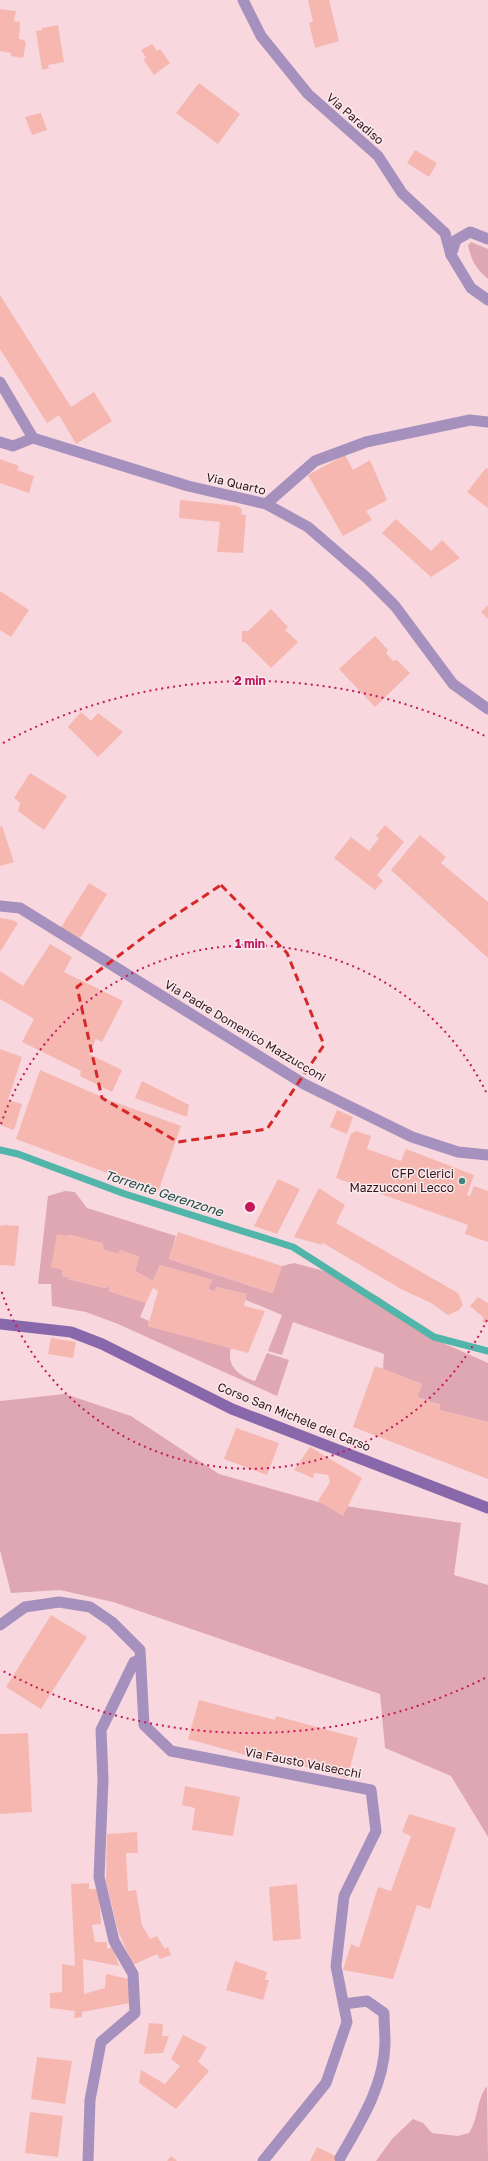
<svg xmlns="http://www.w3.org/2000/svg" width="488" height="2161" font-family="'Golos Text',sans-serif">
	<rect width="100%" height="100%" fill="#f8d8de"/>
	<!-- green -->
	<g fill="#dfa7b2">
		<path d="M471 242 488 249V279C476 269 471 260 468 245Z"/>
		<path d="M65 1191 75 1192 87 1208 176 1236 169 1259 272 1293 282 1266 294 1263 324 1271 379 1297 443 1343 488 1363V1422L439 1410 440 1405 417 1397 422 1384 383 1369 384 1354 293 1322 282 1355 268 1351 282 1315 246 1300V1294L216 1287 215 1292 208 1289 212 1280 160 1265 153 1281 135 1271 139 1257 120 1250 119 1254 104 1250 102 1243 69 1235 51 1266 63 1270 62 1276 69 1277 68 1279 105 1288 110 1286 109 1291 146 1303 140 1317 149 1321 148 1326 231 1348C226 1366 239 1376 255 1381L267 1353 289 1360 277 1396 118 1324 86 1312 52 1306 51 1284H38L48 1196Z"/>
		<polygon points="65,1394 131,1416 219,1474 318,1502 461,1523 454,1575 488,1585 488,1837 451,1776 385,1748 380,1694 113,1602 60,1590 11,1593 0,1550 0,1401"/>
		<path d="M487 2086 488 2161H376L392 2139 413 2119 423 2123 432 2133 458 2136 469 2133C479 2118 476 2100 487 2086Z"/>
	</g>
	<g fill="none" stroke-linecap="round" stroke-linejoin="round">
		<!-- stream -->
		<polyline stroke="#51b5aa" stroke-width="7" points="0,1150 18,1154 125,1194 293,1247 434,1337 488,1351"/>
	</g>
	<!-- building -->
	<g fill="#f5b7b0">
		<polygon points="308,0 329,0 339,41 315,48 309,23 313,22"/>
		<polygon points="0,9 16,11 14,21 20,22 19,39 24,40 26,43 23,58 11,56 11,53 0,51"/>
		<polygon points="58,25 64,62 48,65 49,68 42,70 36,31 42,30 42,28"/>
		<polygon points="152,44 157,51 160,49 170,63 154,75 143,59 146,58 141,50"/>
		<polygon points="199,83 240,114 218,144 176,113"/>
		<polygon points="41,113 47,130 32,135 25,117"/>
		<polygon points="415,150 437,163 429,177 407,163"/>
		<polygon points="0,295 71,407 94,392 112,421 76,444 59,415 47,423 0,349"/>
		<polygon points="345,455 353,470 370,460 387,500 366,511 372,520 343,536 308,475"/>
		<polygon points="0,459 19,466 17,470 34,476 29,493 0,483"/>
		<polygon points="486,468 488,469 488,508 467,492"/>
		<polygon points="180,500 237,506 242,509 241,514 246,515 243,553 217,552 220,522 179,518"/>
		<polygon points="396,519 431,551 442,540 460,558 431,577 382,533"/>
		<polygon points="0,591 29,610 11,637 0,630"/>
		<polygon points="488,605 488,619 481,612"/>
		<polygon points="271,609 288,627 285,630 298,642 271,668 245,642 242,642 242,631 248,631"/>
		<polygon points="375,636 388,650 386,653 393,661 397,660 410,673 375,707 339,669"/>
		<polygon points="81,712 91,721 98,713 123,732 98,757 68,727"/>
		<polygon points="30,773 67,796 44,830 18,811 20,803 14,798"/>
		<polygon points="385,825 404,842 377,875 383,881 375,890 334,858 351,837 369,851 379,838 376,836"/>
		<polygon points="2,826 14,862 0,866 0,827"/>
		<polygon points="420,835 446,857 441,863 488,902 488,958 391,870"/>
		<polygon points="89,883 107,894 79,940 60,929"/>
		<polygon points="0,918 12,920 18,923 0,952"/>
		<polygon points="50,944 72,957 64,972 123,1001 102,1042 96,1039 89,1054 122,1070 112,1092 80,1076 81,1071 22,1042 34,1019 0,999 0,971 23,986"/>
		<polygon points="0,1049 22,1057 8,1100 22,1104 14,1130 0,1125"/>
		<polygon points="40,1070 109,1100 181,1126 158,1192 16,1139"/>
		<polygon points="142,1081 189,1105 187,1117 135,1098"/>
		<polygon points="337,1110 353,1117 347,1134 330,1127"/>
		<polygon points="356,1131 371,1136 367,1149 401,1161 406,1149 474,1175 467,1195 470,1196 474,1186 488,1191 488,1242 465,1234 468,1225 336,1178 351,1134"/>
		<polygon points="278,1179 300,1189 277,1234 254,1226"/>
		<polygon points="319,1188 345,1205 336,1223 458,1293 463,1305 459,1310 448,1315 431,1303 401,1289 323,1243 322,1245 294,1237"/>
		<polygon points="5,1225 19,1226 15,1266 0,1265 0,1226"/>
		<polygon points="178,1232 282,1266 273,1293 169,1259"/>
		<polygon points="57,1234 83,1238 102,1243 104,1250 119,1254 120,1250 139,1257 135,1271 153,1281 160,1265 212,1280 208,1289 215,1292 216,1287 247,1294 244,1306 265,1311 248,1353 148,1326 158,1291 153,1288 146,1303 109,1291 110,1286 105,1288 68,1279 69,1277 62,1276 63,1270 51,1267"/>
		<polygon points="478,1297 488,1303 488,1321 486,1324 482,1321 484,1318 470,1306"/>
		<polygon points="51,1338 76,1342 73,1358 48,1354"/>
		<polygon points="375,1366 422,1384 417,1397 441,1406 439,1410 488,1422 488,1479 353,1427"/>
		<polygon points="236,1428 279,1443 267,1475 224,1459"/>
		<polygon points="310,1447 362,1478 343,1516 318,1501 330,1482 328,1475 314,1473 313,1478 294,1470"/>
		<polygon points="51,1615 87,1637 41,1709 6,1687"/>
		<polygon points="199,1700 275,1720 276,1716 358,1738 347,1778 269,1757 268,1761 188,1739"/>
		<polygon points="28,1733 32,1812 0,1814 0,1734"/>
		<polygon points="185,1786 240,1797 233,1836 192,1830 195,1808 182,1805"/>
		<polygon points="409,1814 456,1828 430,1909 417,1905 393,1979 343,1970 351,1944 359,1948 378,1887 391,1891 411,1836 402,1832"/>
		<polygon points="137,1832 138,1853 126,1853 128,1891 136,1890 142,1925 150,1939 157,1936 165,1949 168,1947 171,1955 160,1959 157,1954 133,1965 118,1931 106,1881 107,1834"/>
		<polygon points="89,1883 89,1889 99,1889 101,1924 92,1925 95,1942 107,1942 107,1949 113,1947 119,1966 83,1959 84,1994 105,1988 106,1974 129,1979 135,2002 82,2012 82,2017 74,2018 75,2011 50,2008 50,1993 62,1992 62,1964 75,1966 71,1884"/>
		<polygon points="297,1884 301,1939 273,1941 269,1887"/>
		<polygon points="235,1961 267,1972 265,1980 269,1980 263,2000 226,1990"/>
		<polygon points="149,2023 163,2024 162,2036 169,2036 163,2053 144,2054"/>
		<polygon points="183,2035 207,2047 198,2062 209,2071 176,2109 139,2083 141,2070 165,2084 180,2066 171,2059"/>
		<polygon points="37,2057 72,2061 65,2104 31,2099"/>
		<polygon points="30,2112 63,2116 58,2157 25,2153"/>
		<polygon points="317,2147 346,2161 310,2161"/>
		<polygon points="171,2156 177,2161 167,2161"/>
	</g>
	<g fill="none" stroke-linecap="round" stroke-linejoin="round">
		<!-- minor -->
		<g stroke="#a590be" stroke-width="11">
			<polyline points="243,0 261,36 308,94 378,156 402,193 445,233 451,255"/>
			<polyline points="488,239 470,232 456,240 451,255 471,288 488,300"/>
			<polyline points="0,382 33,438"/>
			<polyline points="0,442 13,446 33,438 188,486 266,504 308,527 367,578 395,606 453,684 488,709"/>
			<polyline points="266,504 315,461 366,442 470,420 488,422"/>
			<polyline points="0,906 20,908 304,1084 412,1137 458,1152 488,1155"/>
			<polyline points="0,1625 25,1607 59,1602 90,1607 112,1622 140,1650 144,1725 171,1751 371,1790 376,1831 344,1896 336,1966 347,2022 326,2083 263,2161"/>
			<path d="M340 2158C360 2123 384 2086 385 2044 385 2034 384 2023 384 2013L367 2001 344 2004"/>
			<polyline points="88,2161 90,2100 101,2042 135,2013 133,1974 114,1941 99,1877 103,1780 101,1730 134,1662 140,1660"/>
		</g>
		<!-- secondary -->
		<polyline stroke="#8868aa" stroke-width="11" points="0,1324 71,1332 102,1344 232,1409 488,1508"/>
	</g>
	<!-- marked area -->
	<path fill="none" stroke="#d62828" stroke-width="3" stroke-dasharray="8 5" stroke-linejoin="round" d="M221 885 287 953 324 1045 267 1129 178 1142 102 1098 77 987 153 930Z"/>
	<!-- distance rings -->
	<g fill="none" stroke="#c2185b" stroke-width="2" stroke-dasharray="2 4">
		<path d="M487 1320A263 263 0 0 1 1 1290M1 1124A263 263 0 0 1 487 1094"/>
		<path d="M485 1678A526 526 0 0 1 3 1671M3 743A526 526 0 0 1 485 736"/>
	</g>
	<!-- markers -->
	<circle fill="#3f857d" stroke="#faeaed" stroke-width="1.5" cx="462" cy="1181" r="4"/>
	<g text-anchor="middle" stroke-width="3" stroke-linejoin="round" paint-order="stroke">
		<!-- street labels -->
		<g font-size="12" fill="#30141b" stroke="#faeaed">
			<text transform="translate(355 119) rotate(41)" y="4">Via Paradiso</text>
			<text transform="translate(236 484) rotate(13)" y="4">Via Quarto</text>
			<text transform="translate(245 1031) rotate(31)" y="4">Via Padre Domenico Mazzucconi</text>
			<text transform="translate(294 1417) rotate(22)" y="4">Corso San Michele del Carso</text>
			<text transform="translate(303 1763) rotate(11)" y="4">Via Fausto Valsecchi</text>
		</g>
		<!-- poi labels -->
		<g font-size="12" fill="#30141b" stroke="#faeaed" text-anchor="end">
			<text x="454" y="1178">CFP Clerici<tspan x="454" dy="14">Mazzucconi Lecco</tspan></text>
		</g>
		<!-- water labels -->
		<g font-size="13" font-style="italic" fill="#1d4945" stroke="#faeaed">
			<text transform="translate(164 1193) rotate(18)" y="5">Torrente Gerenzone</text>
		</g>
	</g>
	<circle cx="250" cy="1207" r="6" fill="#c2185b" stroke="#faeaed" stroke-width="2"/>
	<g font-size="12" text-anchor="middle" font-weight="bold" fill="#c2185b" stroke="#faeaed" stroke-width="3" stroke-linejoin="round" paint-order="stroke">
		<text x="250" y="685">2 min</text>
		<text x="250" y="948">1 min</text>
	</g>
</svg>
